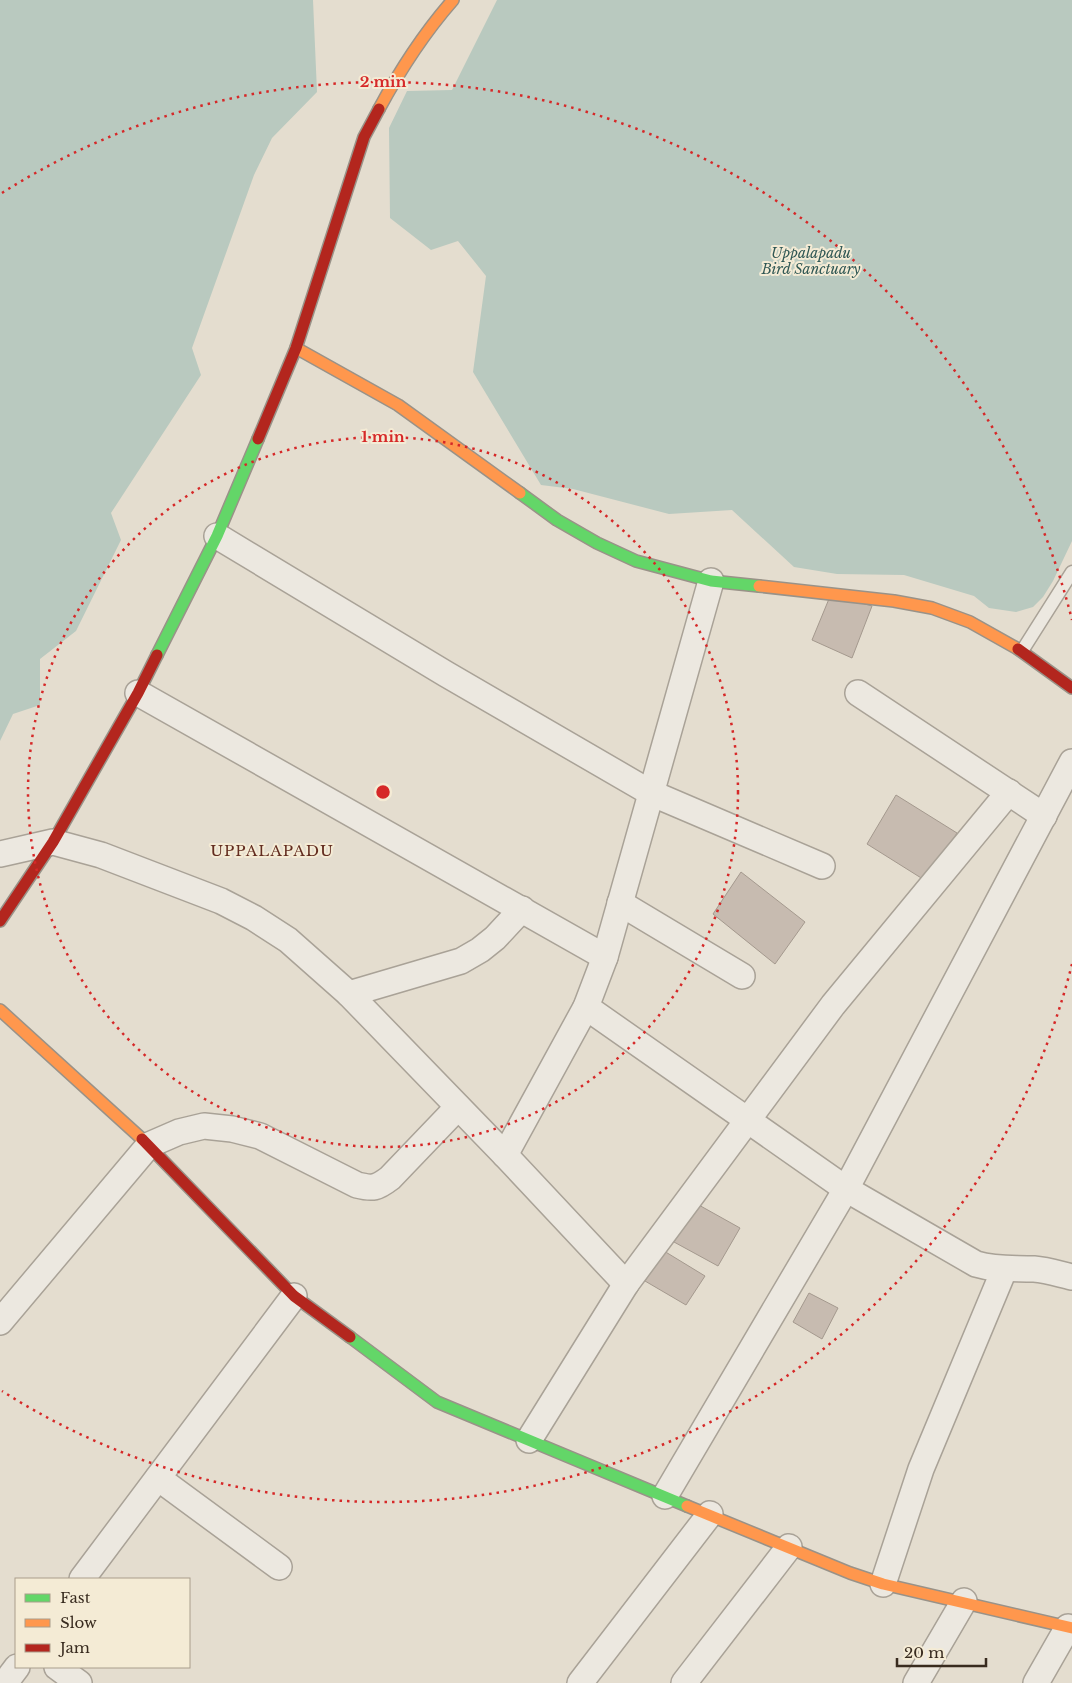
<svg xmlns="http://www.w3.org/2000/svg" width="1072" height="1683" font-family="'Libre Baskerville',serif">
	<rect width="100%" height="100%" fill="#e4ddcf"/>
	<!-- water -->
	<g fill="#b9c9bf">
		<polygon points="0,0 313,0 317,92 272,138 254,175 192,348 201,375 111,513 121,540 76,631 40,659 40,705 13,714 0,741"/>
		<polygon points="497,0 1072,0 1072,541 1053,581 1043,597 1033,607 1016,612 989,608 974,596 904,575 837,574 794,567 732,510 669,514 573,489 541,485 473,372 486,276 458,241 431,250 390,218 389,128 407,91 452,90"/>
	</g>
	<!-- building -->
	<g fill="#c7bbb0" stroke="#a4998e">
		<polygon points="831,594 872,606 852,658 812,640"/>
		<polygon points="896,795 957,833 926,881 867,844"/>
		<polygon points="741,872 805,922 775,964 713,914"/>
		<polygon points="697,1204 740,1228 718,1266 674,1242"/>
		<polygon points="664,1251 705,1276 686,1305 645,1281"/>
		<polygon points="809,1293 838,1308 822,1339 793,1322"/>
	</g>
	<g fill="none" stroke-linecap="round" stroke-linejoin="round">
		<!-- lane casing -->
		<g stroke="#a9a297" stroke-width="15">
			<polyline id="lane" points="1022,651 1072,572"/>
		</g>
		<!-- street casing -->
		<g stroke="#a9a297" stroke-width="28">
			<g id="street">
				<polyline points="217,536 446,674 651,793 822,866"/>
				<polyline points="138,693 605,957"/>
				<polyline points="858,693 1044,816"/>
				<polyline points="0,854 53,842 101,855 221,901 254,918 288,940 349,994 505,1155 626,1284"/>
				<polyline points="620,903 742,976"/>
				<polyline points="349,994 461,961 480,950 495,938 522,909"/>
				<path d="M586 1007 846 1189 976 1264C996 1270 1013 1268 1034 1269 1047 1270 1059 1274 1072 1277"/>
				<polyline points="505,1155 586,1007 605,957 711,581"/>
				<path d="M0 1322 149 1145 179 1132 204 1126 232 1129 260 1136 357 1185C373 1189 377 1188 390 1178L458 1107"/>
				<polyline points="529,1440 626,1284 833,1005 1009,792"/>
				<polyline points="158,1478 279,1567"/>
				<polyline points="665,1496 846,1189 1072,762"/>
				<polyline points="82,1579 294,1296"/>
				<polyline points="883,1584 921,1469 1004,1270"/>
				<polyline points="57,1667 79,1683"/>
				<polyline points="5,1683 17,1667"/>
				<polyline points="580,1683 710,1514"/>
				<polyline points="684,1683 789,1547"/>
				<polyline points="916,1683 964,1601"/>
				<polyline points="1036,1683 1068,1627"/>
			</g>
		</g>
		<!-- fast casing -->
		<g stroke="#999288" stroke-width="14">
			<g id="fast">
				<polyline points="520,493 557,520 597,543 636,561 711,581 759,586"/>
				<polyline points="157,655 217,536 258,439"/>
				<polyline points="350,1337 437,1402 687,1506"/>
			</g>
		</g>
		<!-- slow casing -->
		<g stroke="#999288" stroke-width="14">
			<g id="slow">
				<path d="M379 109C400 70 424 33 453 0"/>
				<polyline points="296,348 398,405 520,493"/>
				<polyline points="759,586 894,601 932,608 970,622 1018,649"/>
				<polyline points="0,1010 142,1139"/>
				<polyline points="687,1506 850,1573 883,1584 1072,1628"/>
			</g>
		</g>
		<!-- jam casing -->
		<g stroke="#999288" stroke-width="14">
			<g id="jam">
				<polyline points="258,439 296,348 364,137 379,109"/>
				<polyline points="1018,649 1072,688"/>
				<polyline points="0,921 53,842 138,693 157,655"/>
				<polyline points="142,1139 294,1296 350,1337"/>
			</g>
		</g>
		<!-- lane -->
		<use href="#lane" stroke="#ece8e0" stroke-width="12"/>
		<!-- street -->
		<use href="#street" stroke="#ece8e0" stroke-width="25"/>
		<!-- fast -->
		<use href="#fast" stroke="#63d668" stroke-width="11"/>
		<!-- slow -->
		<use href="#slow" stroke="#ff974d" stroke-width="11"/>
		<!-- jam -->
		<use href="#jam" stroke="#b3261e" stroke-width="11"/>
	</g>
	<!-- distance rings -->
	<g fill="none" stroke="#d62828" stroke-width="2.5" stroke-dasharray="2.5 5">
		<circle cx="383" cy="792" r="355"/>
		<path d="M1072 964A710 710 0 0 1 2 1391M2 193A710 710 0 0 1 1072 620"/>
	</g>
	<g text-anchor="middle" stroke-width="4" stroke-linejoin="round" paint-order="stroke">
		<!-- water labels -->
		<g font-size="14" font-style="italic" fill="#2f5754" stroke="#f4ebd5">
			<text x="811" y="258">Uppalapadu<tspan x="811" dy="16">Bird Sanctuary</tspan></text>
		</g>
		<!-- quarter labels -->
		<g font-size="15" letter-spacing="1" fill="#632d20" stroke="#f4ebd5">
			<text x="272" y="856">UPPALAPADU</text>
		</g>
	</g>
	<circle cx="383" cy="792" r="8" fill="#d62828" stroke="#f4ebd5" stroke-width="2.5"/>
	<g font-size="15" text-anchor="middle" font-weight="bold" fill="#d62828" stroke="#f4ebd5" stroke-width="4" stroke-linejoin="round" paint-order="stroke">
		<text x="383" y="87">2 min</text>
		<text x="383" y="442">1 min</text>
	</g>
	<!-- legend -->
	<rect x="15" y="1578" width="175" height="90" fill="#f4ebd5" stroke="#a99e8c"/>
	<rect x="25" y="1594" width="25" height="8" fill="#63d668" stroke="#a99e8c"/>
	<text x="60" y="1603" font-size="15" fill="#382b1f">Fast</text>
	<rect x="25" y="1619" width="25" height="8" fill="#ff974d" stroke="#a99e8c"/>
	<text x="60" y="1628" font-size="15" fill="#382b1f">Slow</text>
	<rect x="25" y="1644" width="25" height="8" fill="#b3261e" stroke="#a99e8c"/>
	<text x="60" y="1653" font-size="15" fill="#382b1f">Jam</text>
	<!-- scale -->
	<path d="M897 1658v8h89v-8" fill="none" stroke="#382b1f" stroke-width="2.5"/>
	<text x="904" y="1658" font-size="15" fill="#382b1f" stroke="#f4ebd5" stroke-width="4" paint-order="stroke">20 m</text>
</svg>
